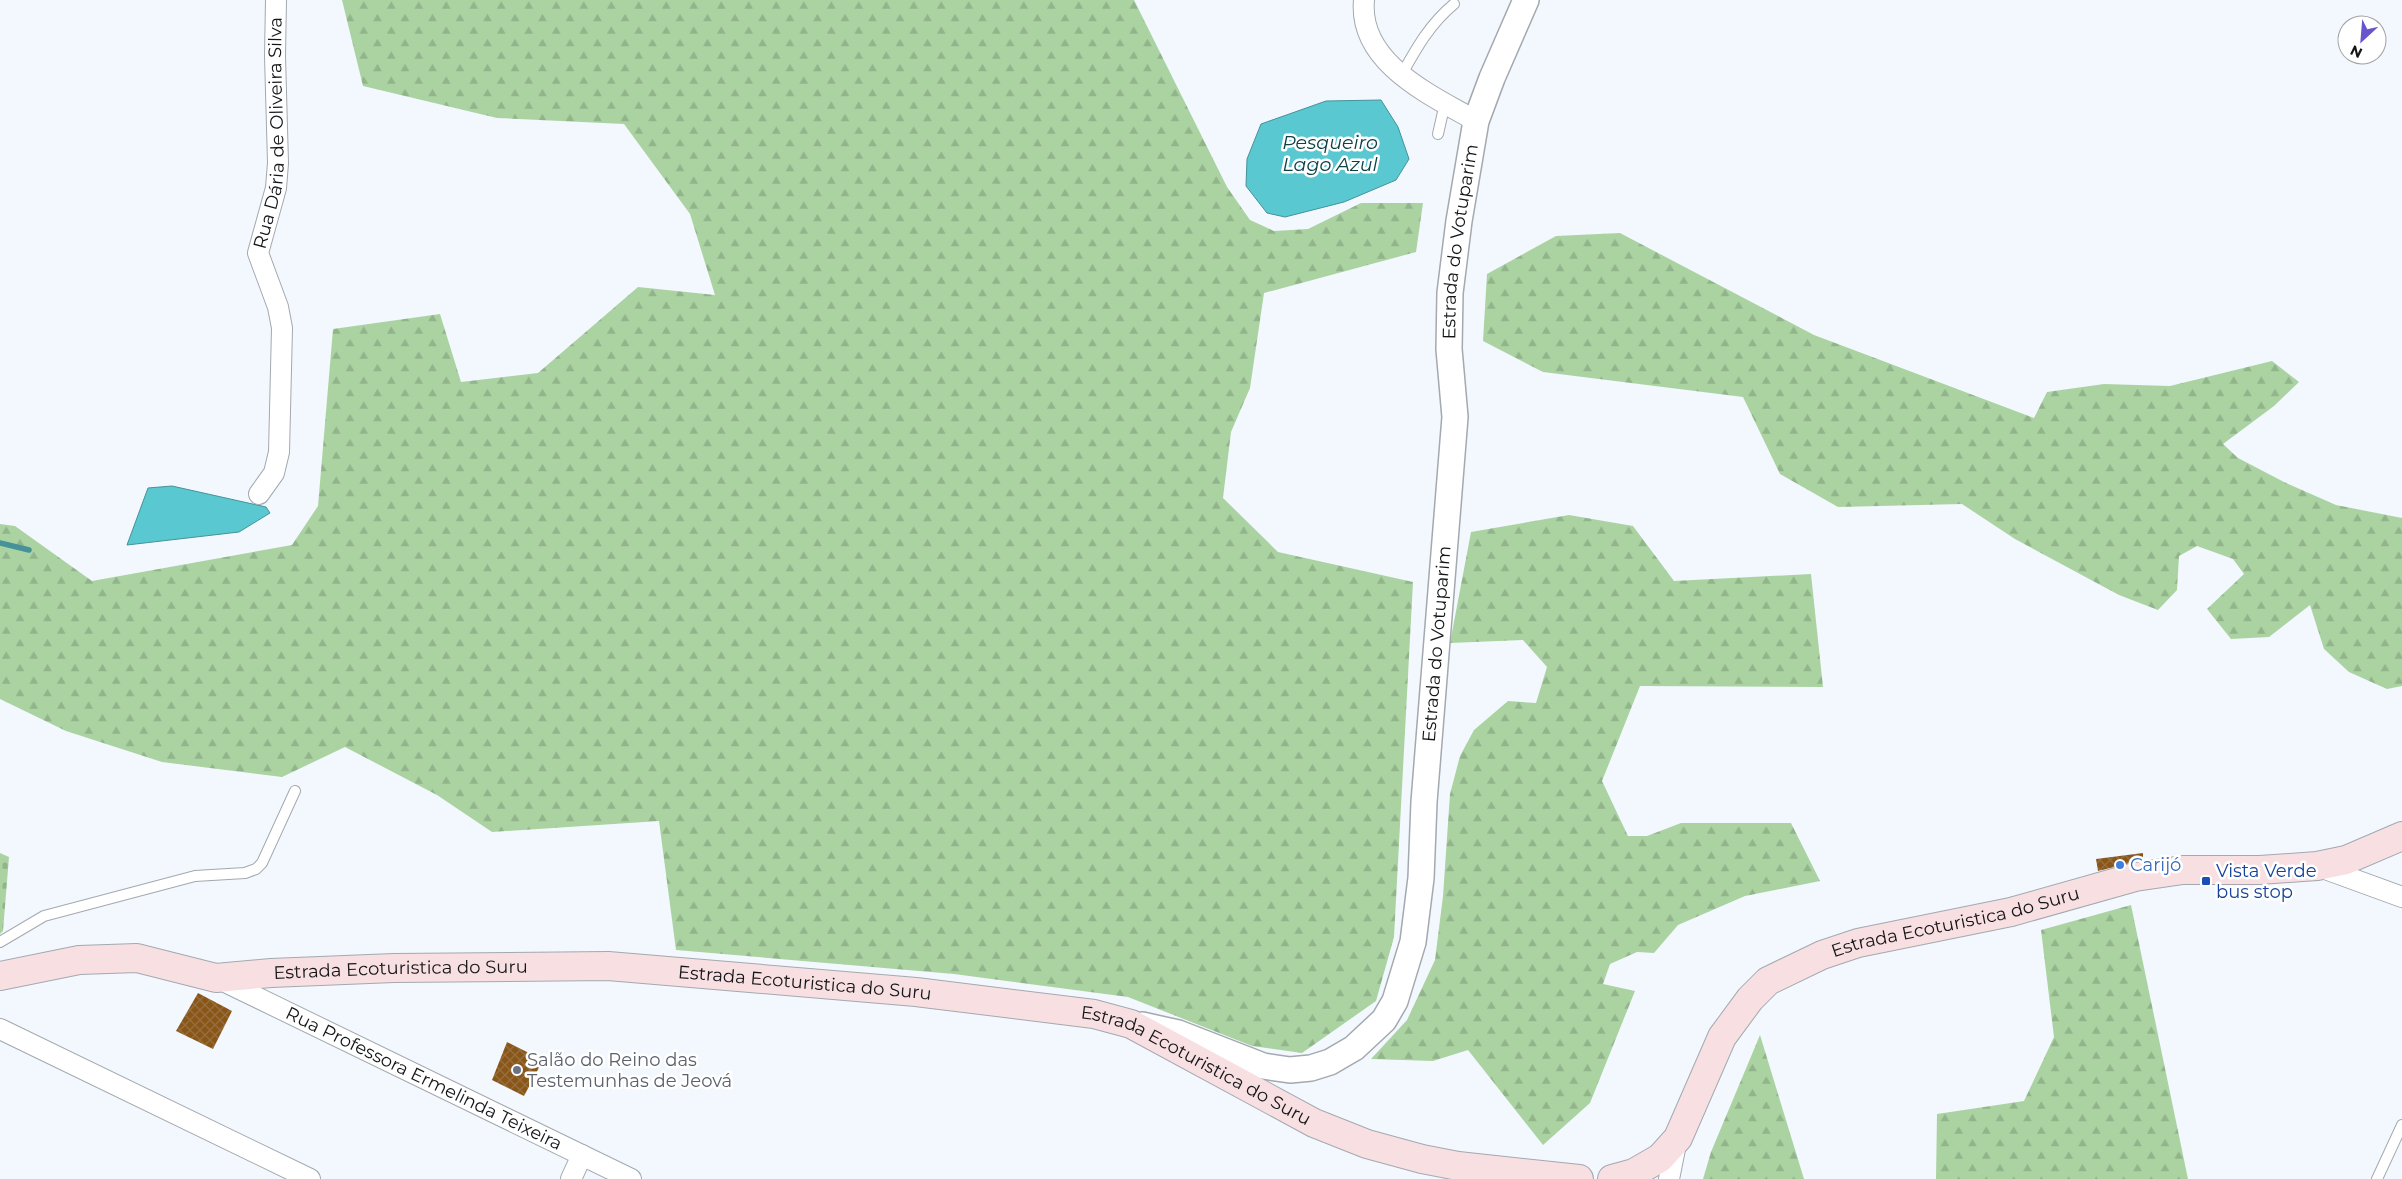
<svg xmlns="http://www.w3.org/2000/svg" width="2402" height="1179" font-family="Montserrat,sans-serif">
	<defs>
		<pattern id="forest-firs" width="22" height="20" patternUnits="userSpaceOnUse" patternTransform="scale(1.25)"><rect width="22" height="20" fill="#abd3a2"/><path d="M5 1l3.5 6h-7zM16 11l3.5 6h-7z" fill="#92b48b"/></pattern>
		<pattern id="cemetery-stones" width="16" height="16" patternUnits="userSpaceOnUse" patternTransform="scale(1.25)"><rect width="16" height="16" fill="#abd3a2"/><path d="M2 7V4a2 2 0 0 1 4 0v3zM10 15v-3a2 2 0 0 1 4 0v3z" fill="#92b48b"/></pattern>
		<pattern id="building-cross-hatch" width="8" height="8" patternUnits="userSpaceOnUse" patternTransform="scale(1.25)"><rect width="8" height="8" fill="#8a5618"/><path d="M0 0l8 8M0 8l8-8" fill="none" stroke="#966f40"/></pattern>
	</defs>
	<rect width="100%" height="100%" fill="#f2f8fe"/>
	<!-- forest -->
	<g fill="url(#forest-firs)">
		<polygon points="342,0 1134,0 1227,187 1250,220 1274,231 1308,229 1361,203 1423,203 1416,252 1264,293 1250,388 1231,432 1223,498 1278,552 1413,582 1394,937 1376,1001 1302,1053 1252,1046 1128,997 954,974 676,950 659,821 492,832 437,795 345,747 282,777 162,762 66,731 0,699 0,524 15,526 92,581 292,545 318,506 333,329 440,314 461,382 538,373 638,287 715,295 690,214 624,124 497,118 363,86"/>
		<polygon points="1620,233 1814,335 2034,418 2047,392 2104,384 2170,386 2272,361 2299,382 2274,406 2223,444 2238,458 2284,482 2336,505 2402,518 2402,686 2387,689 2349,672 2324,649 2310,605 2269,637 2231,639 2207,609 2244,574 2233,559 2197,546 2179,556 2177,590 2158,610 2119,595 2015,539 1962,504 1838,507 1780,474 1743,397 1543,372 1483,341 1487,274 1556,236"/>
		<polygon points="1569,515 1633,526 1674,581 1811,574 1823,687 1640,686 1602,781 1628,836 1647,836 1681,823 1791,823 1820,881 1745,896 1678,925 1654,953 1637,952 1610,964 1603,984 1635,991 1590,1103 1543,1145 1468,1050 1433,1061 1371,1059 1407,1020 1435,960 1443,896 1450,794 1460,756 1474,730 1508,701 1536,703 1547,667 1523,640 1450,643 1471,532"/>
		<polygon points="2131,905 2188,1179 1936,1179 1937,1114 2024,1101 2054,1037 2041,930"/>
		<polygon points="1760,1035 1804,1179 1703,1179 1711,1152"/>
	</g>
	<!-- cemetery -->
	<polygon fill="url(#cemetery-stones)" points="0,853 9,857 3,931 0,934"/>
	<!-- water -->
	<g fill="#5ac8d1" stroke="#459299">
		<polygon points="1381,100 1398,127 1409,159 1396,180 1344,202 1285,217 1267,213 1246,186 1247,159 1261,124 1326,101"/>
		<polygon points="172,486 266,507 270,513 239,532 127,545 148,488"/>
	</g>
	<g fill="none" stroke-linecap="round" stroke-linejoin="round">
		<!-- stream -->
		<polyline stroke="#459299" stroke-width="5.5" points="0,543 29,550"/>
	</g>
	<!-- building -->
	<g fill="url(#building-cross-hatch)">
		<polygon points="2143,853 2143,860 2098,871 2096,859"/>
		<polygon points="198,993 232,1011 213,1049 176,1031"/>
		<polygon points="507,1042 543,1060 524,1096 492,1080"/>
	</g>
	<g fill="none" stroke-linecap="round" stroke-linejoin="round">
		<!-- service casing -->
		<g stroke="#a3a9af" stroke-width="12">
			<g id="service">
				<path d="M1402 74C1417 47 1430 24 1454 4"/>
				<polyline points="1438,134 1445,103"/>
				<polyline points="0,942 44,916 195,876 245,873 256,869 262,863 295,791"/>
				<polyline points="2377,1179 2402,1125"/>
			</g>
		</g>
		<!-- minor casing -->
		<g stroke="#a3a9af" stroke-width="22">
			<g id="minor">
				<path d="M1364 0C1358 63 1431 95 1476 121"/>
				<path id="s1" d="M259 494 274 473 279 452 282 328 278 307 258 253 276 188 278 163 275 56 276 0"/>
				<polyline points="2317,866 2402,897"/>
				<path id="s2" d="M217 978 631 1179"/>
				<polyline points="0,1029 310,1179"/>
				<polyline points="571,1179 582,1155"/>
				<polyline points="1669,1179 1677,1139"/>
			</g>
		</g>
		<!-- tertiary casing -->
		<g stroke="#a3a9af" stroke-width="28">
			<g id="tertiary">
				<path id="s3" d="M1142 1025 1178 1033 1263 1066 1290 1070 1311 1068 1330 1062 1354 1048 1384 1020 1395 1001 1413 942 1421 878 1424 802 1455 417 1449 349 1450 293 1459 221 1476 121 1492 78 1526 0"/>
			</g>
		</g>
		<!-- secondary casing -->
		<g stroke="#a3a9af" stroke-width="30">
			<g id="secondary">
				<path id="s4" d="M0 976 79 960 137 958 216 978 271 973 394 968 608 966 916 992 1094 1014 1131 1024 1314 1123 1367 1144 1422 1159 1458 1166 1579 1179"/>
				<path id="s5" d="M1612 1179 1634 1173 1660 1158 1678 1138 1722 1037 1750 999 1768 981 1822 955 1858 943 2011 912 2135 877 2183 870H2260L2317 866 2346 860 2402 836"/>
			</g>
		</g>
		<!-- service -->
		<use href="#service" stroke="#fff" stroke-width="10"/>
		<!-- minor -->
		<use href="#minor" stroke="#fff" stroke-width="20"/>
		<!-- tertiary -->
		<use href="#tertiary" stroke="#fff" stroke-width="25"/>
		<!-- secondary -->
		<use href="#secondary" stroke="#f8dfe2" stroke-width="28"/>
	</g>
	<!-- markers -->
	<circle fill="#3f7fe0" stroke="#fff" stroke-width="2" cx="2120" cy="865" r="5"/>
	<rect fill="#1a4fb4" stroke="#fff" stroke-width="2" x="2201" y="876" width="10" height="10" rx="2.5"/>
	<circle fill="#6b7280" stroke="#fff" stroke-width="2" cx="517" cy="1070" r="5"/>
	<g text-anchor="middle" stroke-width="5" stroke-linejoin="round" paint-order="stroke">
		<!-- street labels -->
		<g font-size="18" fill="#131517" stroke="#fff">
			<text dy="6" stroke="none"><textPath href="#s1" startOffset="372">Rua Dária de Oliveira Silva</textPath></text>
			<text dy="6" stroke="none"><textPath href="#s3" startOffset="1052">Estrada do Votuparim</textPath></text>
			<text dy="6" stroke="none"><textPath href="#s3" startOffset="648">Estrada do Votuparim</textPath></text>
			<text dy="6" stroke="none"><textPath href="#s5" startOffset="460">Estrada Ecoturistica do Suru</textPath></text>
			<text dy="6" stroke="none"><textPath href="#s4" startOffset="405">Estrada Ecoturistica do Suru</textPath></text>
			<text dy="6" stroke="none"><textPath href="#s4" startOffset="810">Estrada Ecoturistica do Suru</textPath></text>
			<text dy="6" stroke="none"><textPath href="#s4" startOffset="1215">Estrada Ecoturistica do Suru</textPath></text>
			<text dy="6" stroke="none"><textPath href="#s2" startOffset="230">Rua Professora Ermelinda Teixeira</textPath></text>
		</g>
		<!-- shop labels -->
		<g font-size="18" fill="#366cbe" stroke="#fff" text-anchor="start">
			<text x="2130" y="871">Carijó</text>
		</g>
		<!-- transit labels -->
		<g font-size="18" fill="#164399" stroke="#fff" text-anchor="start">
			<text x="2216" y="877">Vista Verde<tspan x="2216" dy="21">bus stop</tspan></text>
		</g>
		<!-- worship labels -->
		<g font-size="18" fill="#5b616d" stroke="#fff" text-anchor="start">
			<text x="527" y="1066">Salão do Reino das<tspan x="527" dy="21">Testemunhas de Jeová</tspan></text>
		</g>
		<!-- water labels -->
		<g font-size="19" font-style="italic" fill="#0d4145" stroke="#fff">
			<text x="1330" y="149">Pesqueiro<tspan x="1330" dy="22">Lago Azul</tspan></text>
		</g>
	</g>
	<!-- north arrow -->
	<g transform="translate(2362 40) rotate(206)"><circle r="24" fill="#ffffff" stroke="#a1a1a2"/>
	<path d="M0-4L9 19L0 12L-9 19Z" fill="#6854cd"/>
	<text y="-8" font-size="14" font-weight="bold" text-anchor="middle" fill="#131517">N</text>
	</g>
</svg>
